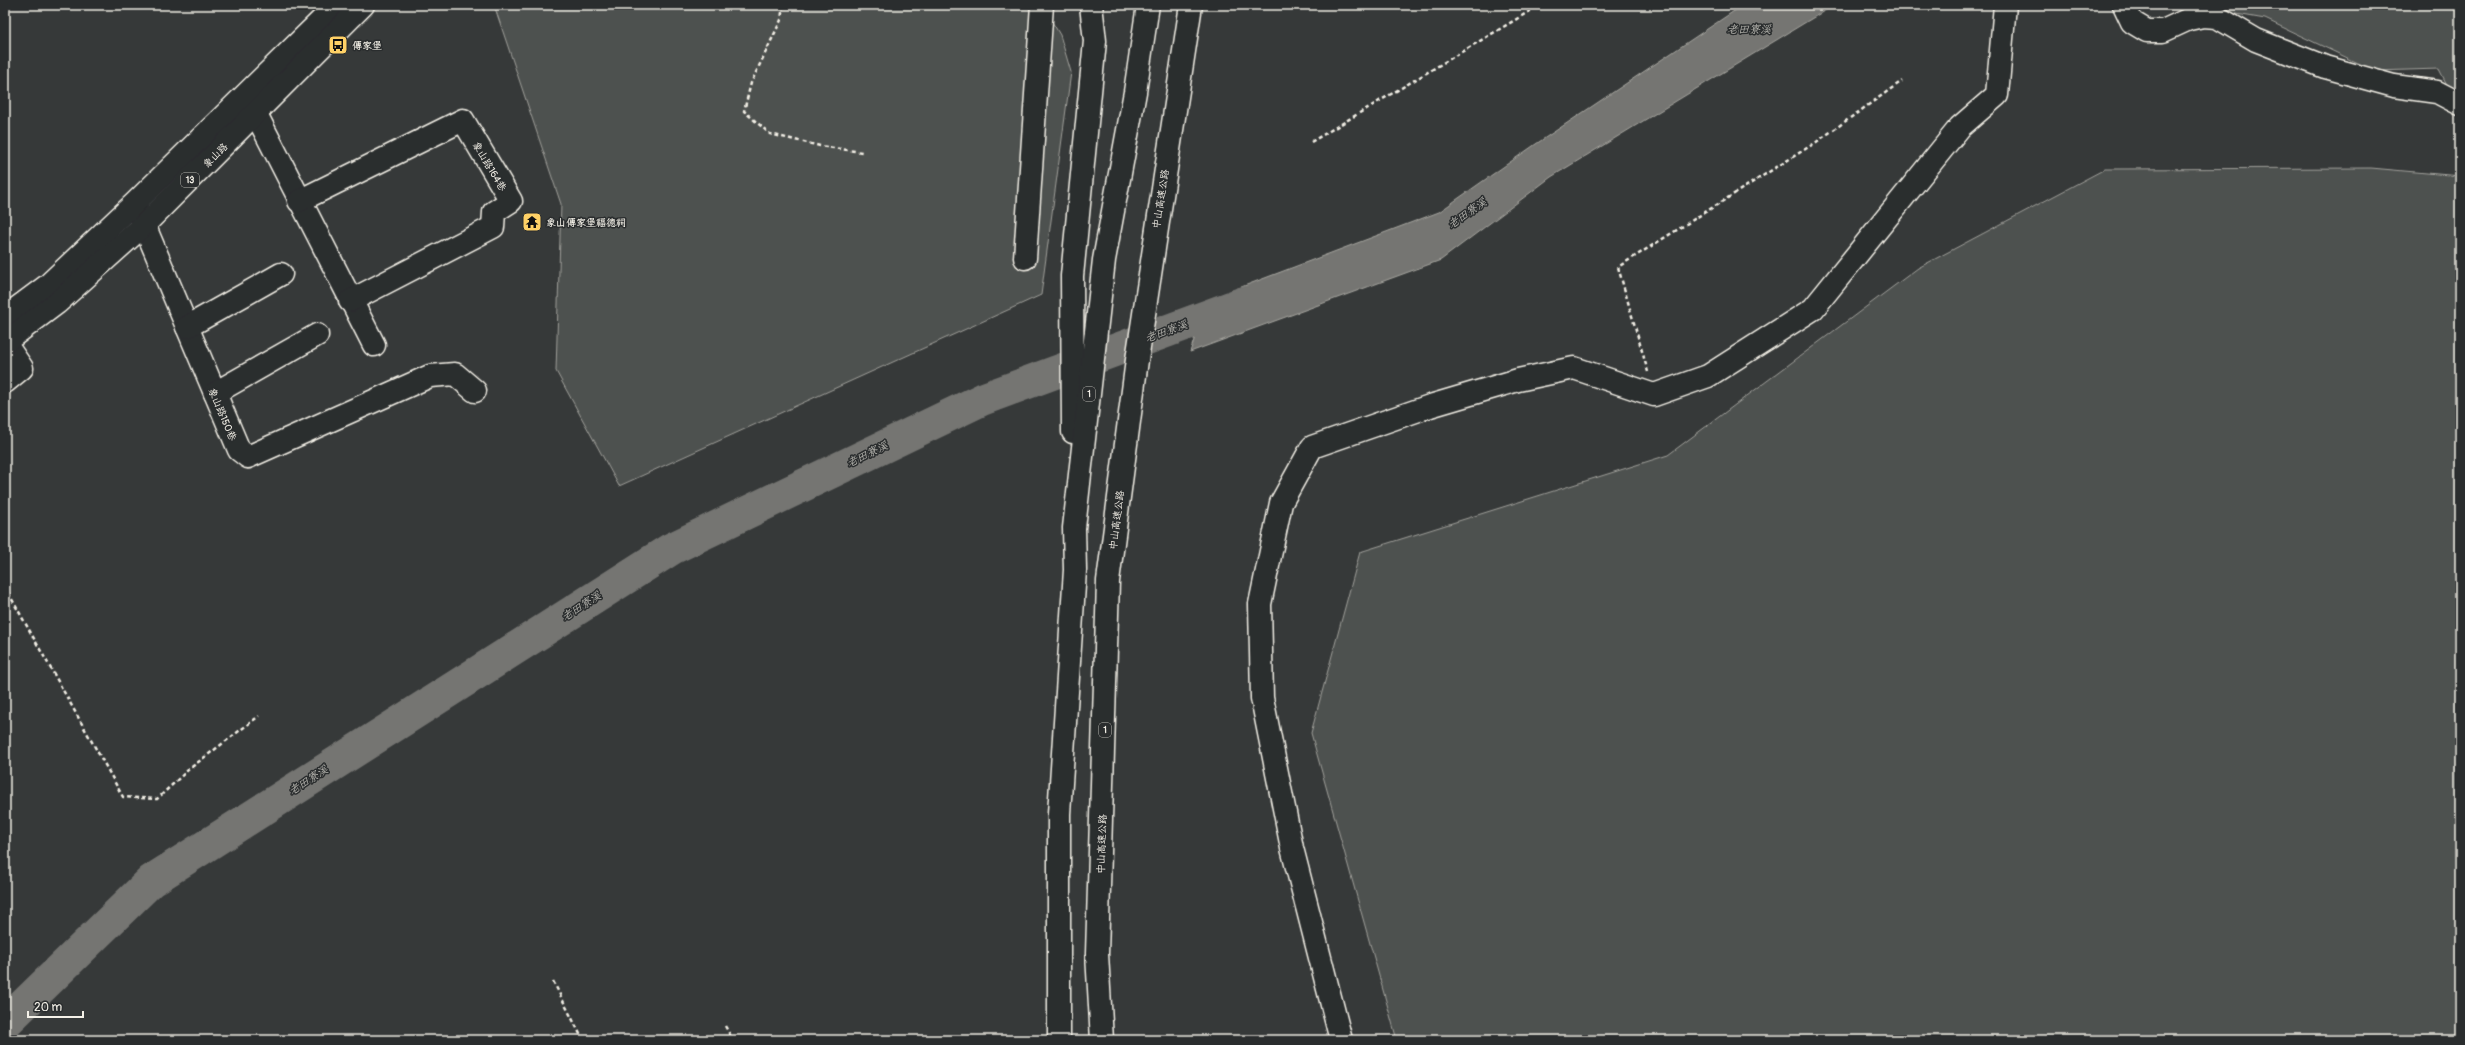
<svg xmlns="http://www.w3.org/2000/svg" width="2465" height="1045" font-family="Pangolin,'LXGW WenKai TC',sans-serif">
	<rect width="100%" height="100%" fill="#363939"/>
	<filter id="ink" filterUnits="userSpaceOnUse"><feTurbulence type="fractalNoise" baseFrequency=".025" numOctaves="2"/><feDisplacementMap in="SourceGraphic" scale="8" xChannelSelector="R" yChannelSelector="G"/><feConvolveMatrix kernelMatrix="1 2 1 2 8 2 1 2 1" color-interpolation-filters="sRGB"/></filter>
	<g filter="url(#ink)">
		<!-- green -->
		<g fill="#4e514f" stroke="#a1a19c">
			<polygon points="494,5 1042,5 1060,35 1071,72 1041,295 619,486 556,371 561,204"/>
			<polygon points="2185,5 2460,5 2460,110 2439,69 2375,71 2265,19"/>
			<polygon points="2371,168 2460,176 2460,1040 1397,1040 1311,733 1360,552 1668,455 1918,268 2105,169"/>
		</g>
		<!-- water -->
		<polygon fill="#757572" stroke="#a8a7a1" points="1743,5 1834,5 1551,177 1441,260 1190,352 1207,300 1439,212 1533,146"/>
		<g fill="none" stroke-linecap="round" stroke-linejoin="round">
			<!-- river -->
			<polyline stroke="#757572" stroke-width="33" points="5,1023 151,881 671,549 983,399 1243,303"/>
			<!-- minor casing -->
			<g stroke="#f4f1e8" stroke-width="25">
				<g id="minor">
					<polyline points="2124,5 2132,22 2147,31 2163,31 2189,19 2203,16 2217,17 2256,40 2325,67 2394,86 2437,92 2460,104"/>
					<polyline points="244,99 256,114 374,345"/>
					<polyline points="299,201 463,120 511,201 494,212 493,227 350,301"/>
					<polyline points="137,208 239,450 248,457 430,376 455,374 475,391"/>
					<polyline points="1025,258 1042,5"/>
					<polyline points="187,327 281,274"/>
					<polyline points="5,343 22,368 5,382"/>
					<polyline points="215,393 317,335"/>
					<polyline points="1341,1040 1292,848 1262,698 1260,604 1281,503 1312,447 1430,406 1518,380 1574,368 1654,395 1708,376 1813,309 1960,127 1997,95 2005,5"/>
				</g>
			</g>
			<!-- major casing -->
			<g stroke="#f4f1e8" stroke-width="25">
				<g id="major">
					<polyline points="5,317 48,285 135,203 337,5"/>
					<polyline points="5,342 57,303 145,224 363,5"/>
				</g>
			</g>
			<!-- highway casing -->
			<g stroke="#f4f1e8" stroke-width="25">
				<g id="highway">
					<polyline points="1073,432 1072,276 1095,41 1091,5"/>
					<polyline points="1059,1040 1059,814 1075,570 1074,528 1104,260 1135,92 1148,5"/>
					<polyline points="1102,1040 1097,954 1108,581 1137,360 1191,5"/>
				</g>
			</g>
			<!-- path -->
			<g stroke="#f4f1e8" stroke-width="2.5" stroke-dasharray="4 3" stroke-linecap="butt">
				<polyline points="783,5 781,20 751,83 744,111 770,134 820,146 862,152"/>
				<polyline points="1311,142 1540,5"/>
				<polyline points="1648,372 1618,267 1815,143 1902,81"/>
				<polyline points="5,587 123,797 157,799 189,769 259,716"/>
				<polyline points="553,981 583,1040"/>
				<polyline points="725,1026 733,1040"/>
			</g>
			<!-- minor -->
			<use href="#minor" stroke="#2a2d2e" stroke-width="22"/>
			<!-- major -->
			<use href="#major" stroke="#2a2d2e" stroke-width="22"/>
			<!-- highway -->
			<use href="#highway" stroke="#2a2d2e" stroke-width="22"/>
		</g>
	</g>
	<!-- icons -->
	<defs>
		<g id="bus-square" transform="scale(1)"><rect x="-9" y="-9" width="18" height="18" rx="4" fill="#ffd166" stroke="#2a2d2e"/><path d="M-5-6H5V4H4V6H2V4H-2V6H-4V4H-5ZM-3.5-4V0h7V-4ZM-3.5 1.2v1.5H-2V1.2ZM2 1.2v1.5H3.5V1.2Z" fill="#111"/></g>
		<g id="temple-square" transform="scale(1)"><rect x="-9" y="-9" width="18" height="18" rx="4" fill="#ffd166" stroke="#2a2d2e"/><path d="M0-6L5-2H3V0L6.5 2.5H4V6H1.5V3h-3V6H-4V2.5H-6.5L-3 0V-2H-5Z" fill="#111"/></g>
	</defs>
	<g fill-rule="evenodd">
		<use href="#bus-square" x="338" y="45"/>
		<use href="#temple-square" x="532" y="222"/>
	</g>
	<g text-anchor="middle" stroke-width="3" stroke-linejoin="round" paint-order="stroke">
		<!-- shield labels -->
		<g fill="#2a2d2e" stroke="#b7b6b0" stroke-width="1">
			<rect x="181" y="173" width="18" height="14" rx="3"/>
			<rect x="1083" y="387" width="12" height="14" rx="3"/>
			<rect x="1099" y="723" width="12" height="14" rx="3"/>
		</g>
		<g font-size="9" font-weight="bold" fill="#f4f1e8">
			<text x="190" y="183">13</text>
			<text x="1089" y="397">1</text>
			<text x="1105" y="733">1</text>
		</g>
		<!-- poi labels -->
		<g font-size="10" font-weight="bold" fill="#f4f1e8" stroke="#2a2d2e" text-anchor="start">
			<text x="352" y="49">傳家堡</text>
			<text x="546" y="226">象山傳家堡福德祠</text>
		</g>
		<!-- street labels -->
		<g font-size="10" fill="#f4f1e8" stroke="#2a2d2e">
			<text transform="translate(215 155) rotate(-45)" y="4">象山路</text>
			<text transform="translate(490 166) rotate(59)" y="4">象山路164巷</text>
			<text transform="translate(1160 199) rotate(-81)" y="4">中山高速公路</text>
			<text transform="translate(223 414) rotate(67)" y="4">象山路150巷</text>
			<text transform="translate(1116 520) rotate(-83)" y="4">中山高速公路</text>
			<text transform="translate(1101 844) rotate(-88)" y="4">中山高速公路</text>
		</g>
		<!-- water labels -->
		<g font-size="11" font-style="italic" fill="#b4b3ad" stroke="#2a2d2e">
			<text x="1749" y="33">老田寮溪</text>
			<text transform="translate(1467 213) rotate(-35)" y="4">老田寮溪</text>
			<text transform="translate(1166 331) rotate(-20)" y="4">老田寮溪</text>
			<text transform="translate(867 454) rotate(-26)" y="4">老田寮溪</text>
			<text transform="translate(581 606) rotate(-33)" y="4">老田寮溪</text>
			<text transform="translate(308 780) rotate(-33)" y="4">老田寮溪</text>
		</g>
	</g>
	<!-- margin -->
	<rect width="2465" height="1045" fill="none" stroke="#2a2d2e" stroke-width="20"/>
	<rect x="10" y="10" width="2445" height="1025" fill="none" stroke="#f4f1e8" stroke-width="1.5" filter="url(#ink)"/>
	<!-- scale -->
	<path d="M28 1011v6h55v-6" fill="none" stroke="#f4f1e8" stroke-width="2"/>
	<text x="34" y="1011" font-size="12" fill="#f4f1e8" stroke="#2a2d2e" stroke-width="3" paint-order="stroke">20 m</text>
</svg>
